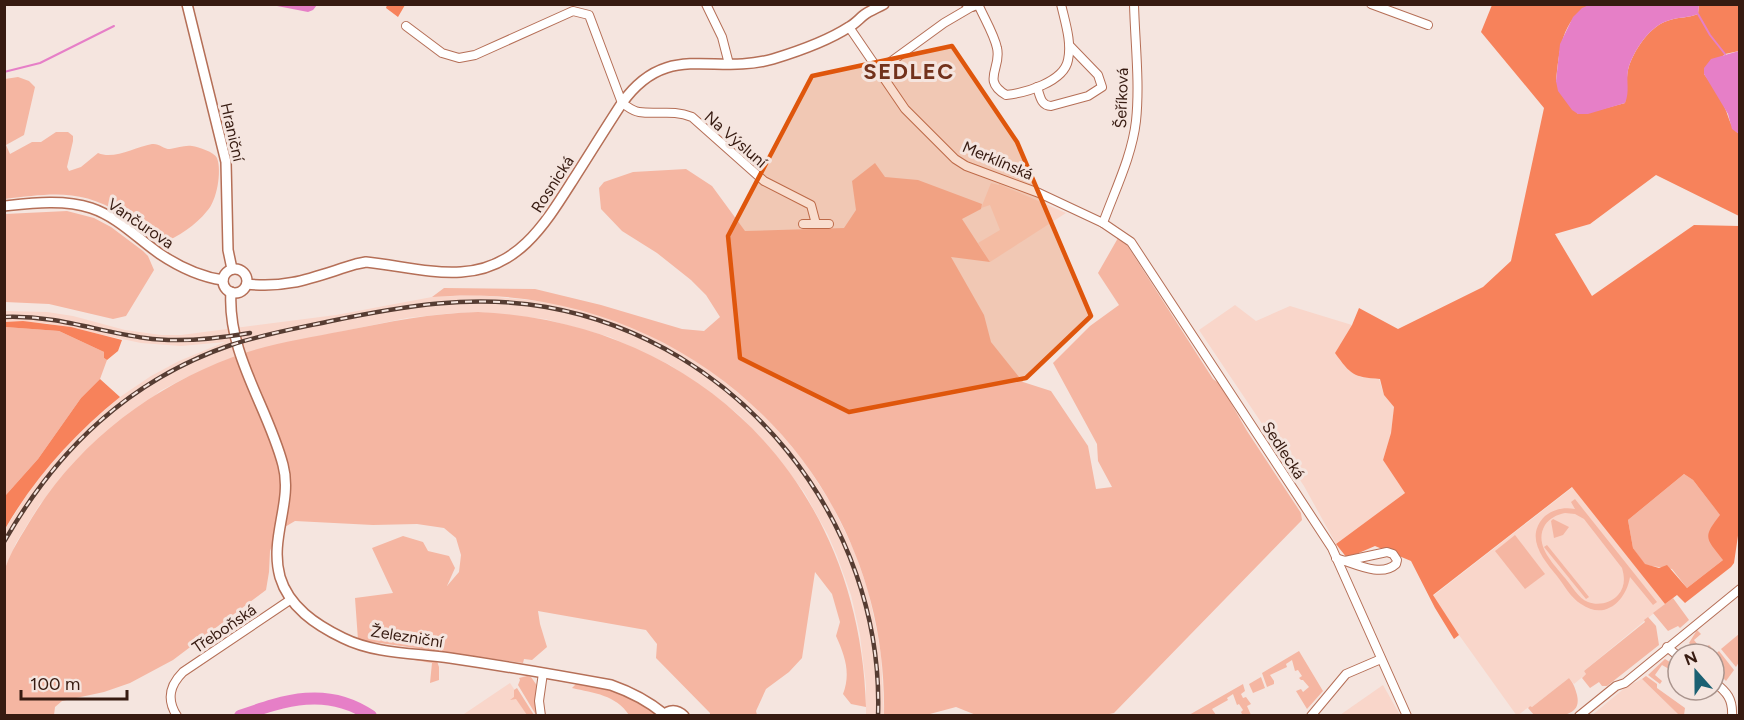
<svg xmlns="http://www.w3.org/2000/svg" width="1744" height="720" font-family="Figtree,sans-serif">
	<rect width="100%" height="100%" fill="#f5e5df"/>
	<!-- built -->
	<g fill="#f9d6ca">
		<polygon points="991,183 999,185 999,184 1066,213 990,262 978,243 1000,230 990,205 981,208"/>
		<polygon points="478,295 548,302 592,312 637,329 680,351 711,371 751,403 770,421 804,461 832,505 854,550 868,590 877,632 881,655 884,715 866,715 866,685 860,635 851,595 837,556 828,535 804,492 774,453 740,416 719,399 670,365 610,337 545,319 478,312 454,313 407,318 281,344 245,353 187,377 160,391 40,504 16,543 5,568 5,529 39,476 81,430 120,397 151,376 179,361 225,342 181,346 141,343 46,323 5,322 5,311 47,312 73,316 125,330 161,335 181,335 336,315 432,297"/>
		<polygon points="1235,305 1256,321 1290,306 1352,325 1335,353 1360,377 1379,379 1384,395 1394,407 1391,433 1383,460 1405,493 1336,544 1304,486 1199,330"/>
		<polygon points="1573,487 1665,604 1584,671 1586,674 1574,684 1569,678 1532,707 1530,706 1517,716 1459,635 1433,596"/>
		<polygon points="1642,679 1679,715 1591,716 1626,687"/>
		<polygon points="510,683 531,715 461,716"/>
		<polygon points="1383,685 1400,715 1340,715"/>
	</g>
	<!-- green -->
	<g fill="#f5b6a2" fill-rule="evenodd">
		<path d="M18 77 29 81 35 87 24 135 6 145 10 154 32 142H41L56 132H68L73 136V141L67 167 69 171 81 167 98 153C114 160 135 147 152 144 159 143 163 149 170 149 178 148 184 145 192 146 199 147 214 152 217 158 222 171 217 201 207 211 196 225 178 237 162 243 146 237 135 223 121 214 81 188 49 194 5 199V79Z"/>
		<path d="M875 163 885 177 918 180 982 204 981 209 962 219 990 262 951 257 984 315 991 342 1023 382 1051 391 1088 446 1096 489 1112 487 1098 461 1097 444 1053 363 1090 326 1119 305 1098 273 1118 238 1127 245 1213 379 1220 384 1247 431 1301 513 1302 520 1114 713 1100 716 976 715 956 707 926 715H884C889 466 678 276 432 297L444 288 535 289 601 305 682 329 704 331 720 317 706 295 691 280 657 253 622 231 601 209 599 188 604 182 633 172 686 169 712 186 745 231 844 228 856 210 852 181Z"/>
		<polygon points="67,211 94,218 111,227 143,251 148,256 154,270 126,316 113,319 49,304 5,302 5,214"/>
		<path d="M478 312C701 322 860 484 866 707L851 704 843 694C851 673 845 656 836 636L840 622 832 594 815 572 802 658 789 672 766 689 756 711 757 715H710V713L656 658 657 644 646 630 538 611 540 624 547 647 532 660 524 659 523 663 358 640 355 598 393 593 372 548 403 536 423 542 428 551 449 556 455 568 447 586 459 572 461 555 456 538 444 528 417 524 373 525 295 521 278 531 270 551 269 572 266 590 173 660 130 683 104 692 62 701 55 707 54 715H5C5 679 5 643 5 607 5 594 1 577 6 566 11 552 19 539 27 526 73 447 147 389 233 357 268 344 307 338 343 331 388 322 432 313 478 312Z"/>
		<polygon points="5,327 59,331 104,352 104,358 107,360 100,379 81,398 38,459 5,496"/>
		<polygon points="1684,474 1693,480 1721,516 1723,560 1687,588 1672,569 1645,565 1633,548 1628,520"/>
		<path d="M1575 499 1657 602 1653 605 1630 577C1626 601 1605 621 1581 604 1571 598 1564 585 1557 576 1543 559 1524 537 1545 516 1554 509 1564 507 1575 509L1571 502ZM1565 513 1575 514 1584 519 1622 568C1625 578 1625 587 1618 595 1611 603 1598 606 1588 602 1578 598 1572 586 1565 578 1554 564 1533 545 1545 525 1550 518 1556 515 1565 513Z"/>
		<polygon points="1553,519 1569,527 1563,535 1554,538 1551,521"/>
		<polygon points="1515,535 1545,574 1525,589 1495,551"/>
		<polygon points="1547,545 1589,597 1586,599 1544,547"/>
		<polygon points="1673,598 1689,620 1680,628 1678,626 1668,631 1653,613"/>
		<polygon points="1648,617 1656,626 1659,645 1607,686 1602,686 1599,682 1590,688 1582,678 1586,674 1584,671 1645,622 1644,620"/>
		<polygon points="1697,630 1701,634 1694,640 1702,650 1709,645 1715,651 1711,654 1699,654 1689,643"/>
		<polygon points="1739,634 1739,662 1736,667 1721,649"/>
		<polygon points="1299,651 1323,691 1307,709 1296,691 1301,689 1303,692 1309,687 1303,680 1301,680 1299,678 1302,676 1298,670 1295,671 1292,660 1286,664 1287,667 1270,675 1274,681 1274,684 1267,687 1262,673"/>
		<polygon points="1719,651 1734,670 1726,681 1714,669 1714,655"/>
		<polygon points="408,657 437,661 439,667 439,680 430,683 432,663 408,659"/>
		<polygon points="1665,659 1673,664 1669,669 1662,665 1655,675 1662,681 1660,684 1648,675"/>
		<polygon points="527,676 531,677 538,687 538,715 536,715 518,685 520,680 519,678"/>
		<polygon points="1646,676 1657,684 1657,688 1685,708 1684,715 1679,715 1642,679"/>
		<polygon points="1261,677 1265,688 1253,693 1249,684"/>
		<path d="M1569 678C1574 684 1575 688 1577 695 1583 720 1551 716 1534 715L1528 708 1530 706 1532 707Z"/>
		<path d="M576 684C602 688 638 692 655 715H629C616 695 594 693 572 688Z"/>
		<polygon points="1243,684 1245,691 1241,694 1243,698 1246,697 1251,704 1247,706 1251,715 1242,714 1241,712 1243,710 1239,704 1237,705 1233,694 1227,698 1228,700 1212,709 1216,715 1189,715"/>
		<polygon points="517,688 534,715 527,715 516,699 510,700 514,697 514,690"/>
	</g>
	<!-- forest -->
	<g fill="#f7825b" fill-rule="evenodd">
		<polygon points="387,5 387,4 405,5 398,17 386,8"/>
		<path d="M1492 5H1591C1561 18 1559 53 1556 81L1578 114H1584L1625 103C1627 92 1626 80 1628 70 1633 51 1650 25 1670 20 1680 17 1688 18 1698 14L1699 5H1739V51L1725 54 1704 74C1711 83 1717 93 1723 104 1729 115 1729 127 1739 134V216L1656 175 1590 224 1555 234 1592 296 1694 225 1739 226 1740 522 1734 563 1731 567 1685 603 1677 595 1665 604 1572 487 1433 595 1459 635 1454 639 1435 608 1411 561 1375 546 1347 558 1336 544 1405 493 1383 460 1391 433 1394 407 1384 395 1380 379C1353 377 1351 375 1335 353L1352 325 1359 308 1398 329 1483 287 1511 261 1544 108 1481 32ZM1684 474 1693 480 1720 515C1702 538 1706 538 1723 560L1687 588 1667 565 1659 568 1645 564 1633 548 1628 520Z"/>
		<polygon points="23,321 71,327 122,340 118,351 107,360 104,358 104,352 59,331 5,327 5,322"/>
		<path d="M100 379 120 397C73 435 35 477 5 529V496L38 459 81 398Z"/>
	</g>
	<!-- water -->
	<g fill="#e67fc7">
		<path d="M1591 4 1699 5 1698 14C1688 18 1680 17 1670 20 1650 25 1633 51 1628 70 1626 81 1630 92 1625 103L1588 114H1578L1572 110 1558 91 1556 81 1560 44 1573 17 1582 8Z"/>
		<polygon points="272,5 317,5 313,10 308,12"/>
		<polygon points="1739,51 1740,51 1739,134 1732,129 1728,114 1704,74 1704,68 1711,59"/>
	</g>
	<g fill="none" stroke-linecap="round" stroke-linejoin="round">
		<!-- stream -->
		<g stroke="#e67fc7" stroke-width="2">
			<polyline points="1698,14 1710,35 1725,54"/>
			<polyline points="4,72 40,63 114,26"/>
		</g>
		<!-- river -->
		<path stroke="#e67fc7" stroke-width="12" d="M240 716C285 700 327 686 371 716"/>
		<!-- minor casing -->
		<g stroke="#b56f57" stroke-width="10">
			<g id="minor">
				<polyline points="706,4 722,37 729,64"/>
				<path d="M978 4C984 18 994 34 997 48 1002 68 981 80 1006 95 1025 93 1064 82 1068 60 1072 42 1065 22 1061 4"/>
				<polyline points="1371,4 1428,25"/>
				<path d="M406 26 442 53 459 58 475 55 573 11 589 15 622 103C627 106 632 111 639 112 658 115 672 109 692 117L764 181 811 205 816 224"/>
				<polyline points="849,27 905,109 955,159 966,166 1039,193 1103,223 1131,242 1332,548 1407,716"/>
				<polyline points="878,71 944,23 973,6"/>
				<path d="M1037 87C1040 96 1041 106 1051 106L1088 96 1102 87 1098 75 1070 46"/>
				<path d="M1103 223C1115 190 1132 156 1136 121 1140 83 1135 43 1134 4"/>
				<polyline points="803,224 829,224"/>
				<path d="M1336 558C1354 563 1381 578 1396 564L1397 560 1393 554 1387 552 1345 561"/>
				<polyline points="1667,647 1678,656"/>
				<path d="M1714 682C1727 692 1733 699 1732 716"/>
				<path d="M177 716C166 699 170 685 183 672L290 600"/>
				<polyline points="541,716 539,701 543,673"/>
				<polyline points="1311,716 1346,674 1381,659"/>
				<polyline points="1579,716 1616,686 1625,683 1740,589"/>
			</g>
		</g>
		<!-- tertiary casing -->
		<g stroke="#b56f57" stroke-width="12">
			<g id="tertiary">
				<polyline points="187,4 226,162 228,250 232,269"/>
				<polyline points="967,4 973,6 977,4"/>
				<path d="M4 206C32 203 64 199 91 208 118 217 137 238 160 254 178 266 201 277 223 280"/>
				<circle cx="235" cy="281" r="12"/>
				<path d="M247 284C289 289 316 276 356 264L366 262C397 265 430 274 461 272 518 269 545 224 573 180 589 155 605 129 622 103 667 40 713 76 773 59 796 52 829 40 849 27 855 24 859 19 864 15 869 11 877 8 884 4"/>
				<path d="M231 292C227 354 268 407 283 465 293 502 269 538 280 577 289 607 316 625 343 638 375 654 415 653 450 658 504 666 557 675 611 685 631 692 647 700 664 714"/>
				<path d="M663 716C669 709 677 709 684 716"/>
			</g>
		</g>
		<!-- minor -->
		<use href="#minor" stroke="#fff" stroke-width="8"/>
		<!-- tertiary -->
		<use href="#tertiary" stroke="#fff" stroke-width="9"/>
		<!-- rail casing -->
		<g stroke="#563c32" stroke-width="4.5">
			<g id="rail">
				<path d="M4 317C56 315 95 331 145 338 179 343 215 339 250 333"/>
				<path d="M4 542C57 449 129 380 231 345 264 334 298 328 331 321 403 306 473 294 546 307 739 341 885 520 878 716"/>
			</g>
		</g>
		<!-- rail -->
		<use href="#rail" stroke="#f5e5df" stroke-width="2" stroke-dasharray="7" stroke-linecap="butt"/>
	</g>
	<!-- marked area -->
	<path fill="#df560c" fill-opacity="0.2" stroke="#df560c" stroke-width="4.5" stroke-linejoin="round" d="M952 46 1017 142 1091 316 1026 378 849 412 740 358 728 236 812 76Z"/>
	<g text-anchor="middle" stroke-width="6" stroke-linejoin="round" paint-order="stroke">
		<!-- street labels -->
		<g font-size="16" fill="#371b11" stroke="#f5e5df">
			<text transform="translate(1121 98) rotate(-88)" y="6">Šeříková</text>
			<text transform="translate(233 132) rotate(77)" y="6">Hraniční</text>
			<text transform="translate(736 139) rotate(41)" y="6">Na Výsluní</text>
			<text transform="translate(998 160) rotate(23)" y="6">Merklínská</text>
			<text transform="translate(552 184) rotate(-57)" y="6">Rosnická</text>
			<text transform="translate(141 223) rotate(34)" y="6">Vančurova</text>
			<text transform="translate(1284 450) rotate(57)" y="6">Sedlecká</text>
			<text transform="translate(224 628) rotate(-34)" y="6">Třeboňská</text>
			<text transform="translate(407 636) rotate(9)" y="6">Železniční</text>
		</g>
		<!-- district labels -->
		<g font-size="22" font-weight="bold" letter-spacing="1.5" fill="#72321c" stroke="#f5e5df">
			<text x="909" y="79">SEDLEC</text>
		</g>
	</g>
	<!-- border -->
	<rect width="1744" height="720" fill="none" stroke="#371b11" stroke-width="12"/>
	<!-- north arrow -->
	<g transform="translate(1696 672) rotate(339)"><circle r="28" fill="#f5e5df" stroke="#a9948d" stroke-width="1.5"/>
	<path d="M0-4.5L10 22L0 15L-10 22Z" fill="#1b6072"/>
	<text y="-9" font-size="16" font-weight="bold" text-anchor="middle" fill="#371b11">N</text>
	</g>
	<!-- scale -->
	<path d="M21 690v9h106v-9" fill="none" stroke="#371b11" stroke-width="3"/>
	<text x="30" y="690" font-size="18" fill="#371b11" stroke="#f5e5df" stroke-width="4.5" paint-order="stroke">100 m</text>
</svg>
